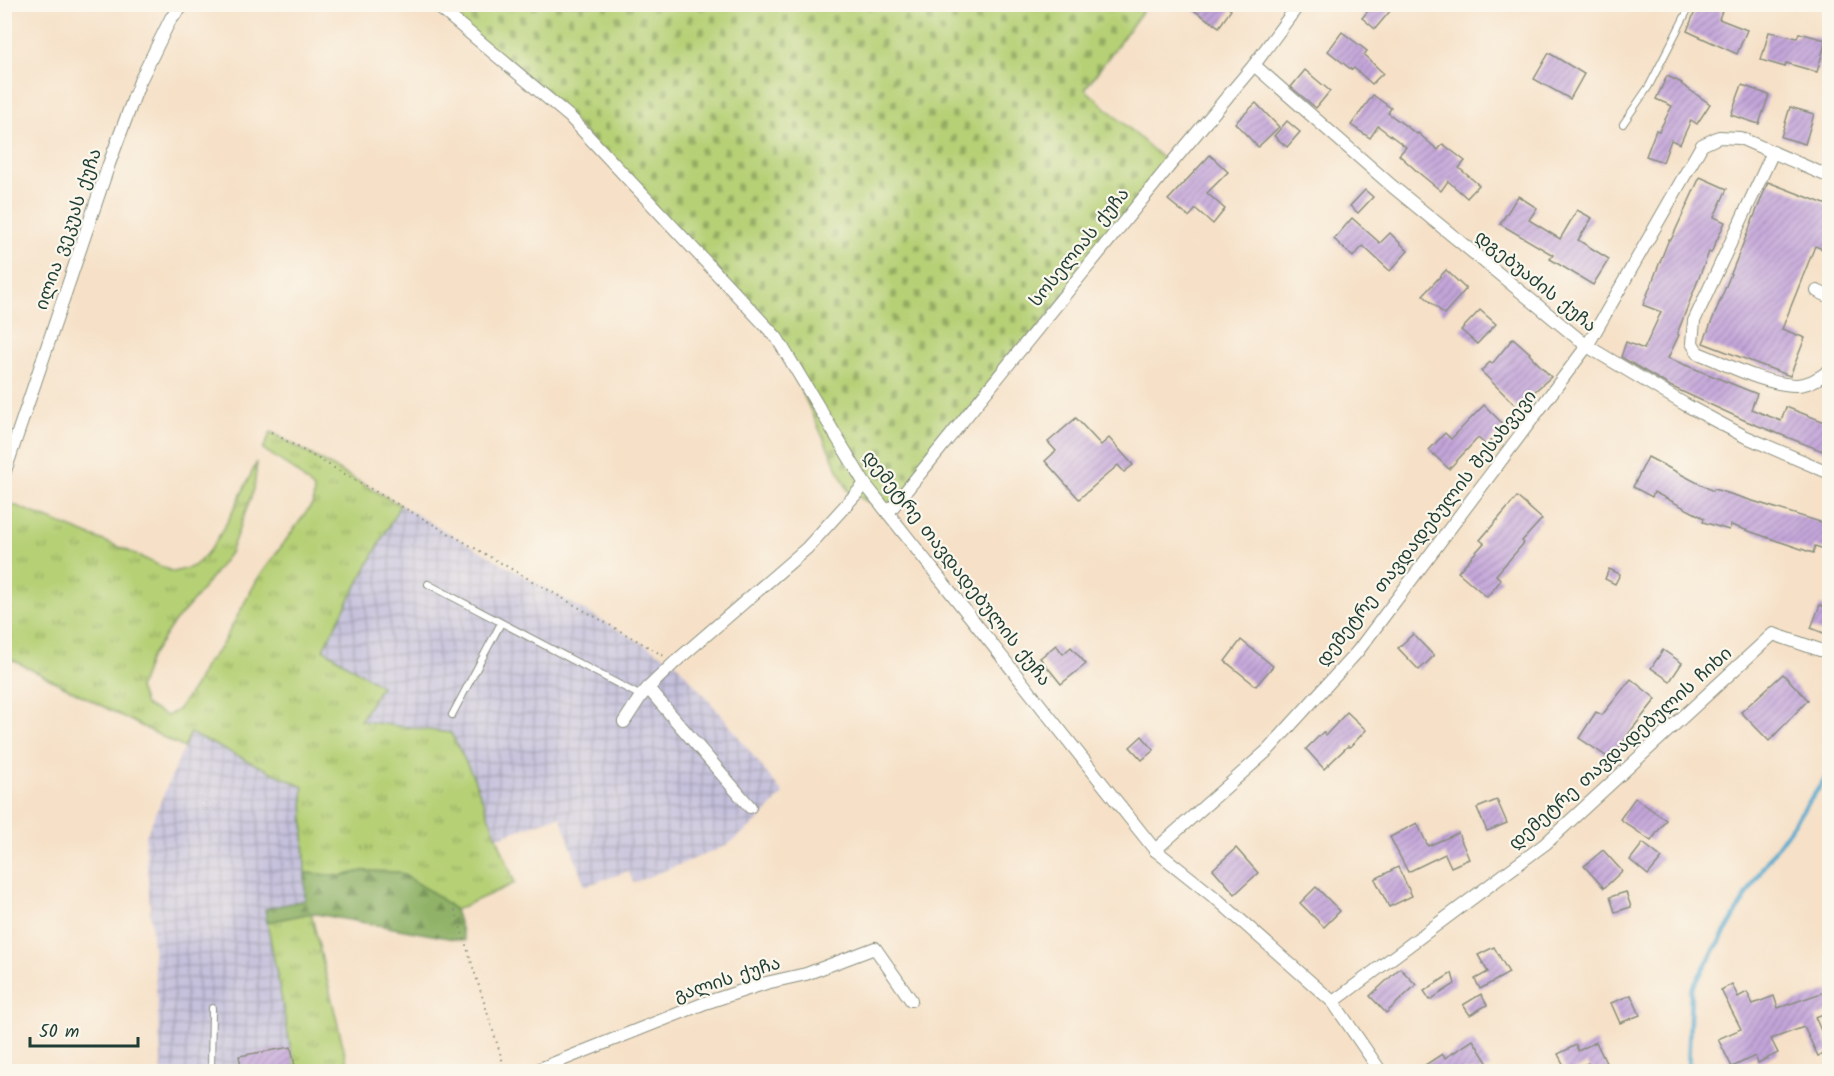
<svg xmlns="http://www.w3.org/2000/svg" width="1834" height="1076" font-family="Kalam,'Noto Sans Georgian',sans-serif">
	<defs>
		<pattern id="industrial-grid" width="8" height="8" patternUnits="userSpaceOnUse" patternTransform="scale(1.5)"><rect width="8" height="8" fill="#c5c0db"/><path d="M0 4h8M4 0v8" fill="none" stroke="#9f9db2"/></pattern>
		<pattern id="grass-tufts" width="24" height="20" patternUnits="userSpaceOnUse" patternTransform="scale(1.5)"><rect width="24" height="20" fill="#b6d076"/><path d="M3 7l-1-3M5 7V3M7 7l1-3M15 17l-1-3M17 17v-4M19 17l1-3" fill="none" stroke="#93aa62"/></pattern>
		<pattern id="forest-firs" width="22" height="20" patternUnits="userSpaceOnUse" patternTransform="scale(1.5)"><rect width="22" height="20" fill="#90b267"/><path d="M5 1l3.5 6h-7zM16 11l3.5 6h-7z" fill="#759256"/></pattern>
		<pattern id="cemetery-stones" width="16" height="16" patternUnits="userSpaceOnUse" patternTransform="scale(1.5)"><rect width="16" height="16" fill="#b6d076"/><path d="M2 7V4a2 2 0 0 1 4 0v3zM10 15v-3a2 2 0 0 1 4 0v3z" fill="#93aa62"/></pattern>
		<pattern id="building-hatch" width="6" height="6" patternUnits="userSpaceOnUse" patternTransform="scale(1.5)"><rect width="6" height="6" fill="#c4a6da"/><path d="M-1 1l2-2M0 6l6-6M5 7l2-2" fill="none" stroke="#9f88b2"/></pattern>
	</defs>
	<rect width="100%" height="100%" fill="#fbf7ec"/>
	<filter id="ink" filterUnits="userSpaceOnUse"><feTurbulence type="fractalNoise" baseFrequency=".0167" numOctaves="2"/><feDisplacementMap in="SourceGraphic" scale="12" xChannelSelector="R" yChannelSelector="G"/><feConvolveMatrix kernelMatrix="1 2 1 2 8 2 1 2 1" color-interpolation-filters="sRGB"/></filter>
	<filter id="wash" filterUnits="userSpaceOnUse"><feTurbulence type="fractalNoise" baseFrequency=".008" numOctaves="4" result="noise"/><feDisplacementMap in="SourceGraphic" scale="24" xChannelSelector="R" yChannelSelector="G"/><feGaussianBlur stdDeviation="1.35" result="paint"/><feColorMatrix in="noise" values="0 0 0 0 0 0 0 0 0 0 0 0 0 0 0 0 0 1.4 0 .05"/><feComposite in="paint" operator="in"/></filter>
	<g filter="url(#wash)">
		<rect width="100%" height="100%" fill="#f6e1c8"/>
		<!-- industrial -->
		<g fill="url(#industrial-grid)">
			<polygon points="400,505 675,662 724,718 783,794 758,821 726,846 633,883 629,871 585,886 560,816 498,837 473,776 451,733 359,721 323,649"/>
			<polygon points="190,733 303,787 305,900 265,910 295,1071 162,1071 145,838"/>
		</g>
		<!-- grass -->
		<g fill="url(#grass-tufts)" stroke="#6a8655" stroke-width="1.5">
			<path d="M271 432 400 505 323 649 381 686 360 721 451 733 473 776 515 883 455 910 432 892 399 872 363 871 341 876 305 873 303 787 190 733 184 748 5 656 4 501 124 549 173 572C179 570 190 569 195 565 219 548 243 489 257 462L254 489 230 553 195 599 172 625 150 658 139 688 145 705 167 716 178 710 194 687 205 665 220 648 257 580 313 503 314 489 294 470 263 449Z"/>
			<polygon points="311,913 349,1071 295,1071 267,922"/>
		</g>
		<!-- forest -->
		<polygon fill="url(#forest-firs)" stroke="#58784e" stroke-width="1.5" points="363,871 399,872 432,892 455,910 465,941 311,913 267,922 265,909 305,900 305,873 341,876"/>
		<!-- cemetery -->
		<polygon fill="url(#cemetery-stones)" stroke="#6a8655" stroke-width="1.5" points="435,5 1147,5 1085,89 1170,165 888,513 848,491 777,338 570,117"/>
		<g fill="none" stroke-linecap="round" stroke-linejoin="round">
			<!-- stream -->
			<polyline stroke="#51a7cd" stroke-width="4.5" points="1688,1072 1691,990 1763,867 1830,772"/>
		</g>
		<g id="blocks">
			<!-- building -->
			<g fill="url(#building-hatch)">
				<polygon points="1184,4 1223,4 1231,10 1219,27"/>
				<polygon points="1374,4 1396,4 1375,29 1362,18"/>
				<polygon points="1698,4 1705,4 1722,11 1719,19 1747,30 1737,54 1687,31"/>
				<polygon points="1342,32 1367,51 1364,55 1383,73 1372,84 1354,68 1352,70 1328,51"/>
				<polygon points="1769,32 1797,38 1799,33 1826,40 1817,72 1786,63 1785,67 1761,60"/>
				<polygon points="1549,53 1584,74 1570,99 1534,79"/>
				<polygon points="1305,70 1330,91 1316,108 1291,87"/>
				<polygon points="1667,76 1682,83 1681,84 1710,104 1697,124 1691,120 1680,144 1671,140 1663,162 1646,156 1656,130 1659,131 1672,106 1656,99"/>
				<polygon points="1742,85 1769,95 1759,124 1731,115"/>
				<polygon points="1373,95 1391,108 1388,113 1417,134 1418,133 1438,150 1443,144 1465,161 1459,168 1479,185 1467,198 1448,181 1441,191 1419,173 1399,155 1406,147 1378,126 1370,138 1351,125"/>
				<polygon points="1256,103 1279,127 1258,147 1235,123"/>
				<polygon points="1790,107 1814,114 1805,144 1781,137"/>
				<polygon points="1287,121 1300,132 1287,147 1274,136"/>
				<polygon points="1210,155 1228,172 1207,193 1225,209 1213,224 1196,209 1189,217 1168,200"/>
				<polygon points="1700,177 1727,189 1714,217 1725,222 1711,253 1709,252 1677,334 1679,335 1668,358 1757,394 1751,409 1781,421 1786,407 1830,424 1830,454 1746,421 1670,386 1621,357 1626,342 1644,349 1661,312 1643,305 1669,239 1671,240"/>
				<polygon points="1768,182 1830,206 1830,252 1815,246 1782,329 1805,338 1790,376 1703,343"/>
				<polygon points="1365,190 1373,197 1358,213 1350,206"/>
				<polygon points="1518,196 1537,208 1529,220 1560,239 1577,210 1592,218 1578,240 1609,259 1593,285 1550,259 1553,255 1500,224"/>
				<polygon points="1352,218 1380,243 1390,233 1408,251 1390,271 1363,246 1353,257 1334,239"/>
				<polygon points="1446,270 1466,289 1444,314 1423,295"/>
				<polygon points="1480,310 1496,324 1477,344 1461,330"/>
				<polygon points="1513,338 1530,353 1529,354 1551,377 1526,399 1530,403 1522,412 1481,371 1490,362 1492,364"/>
				<polygon points="1484,405 1505,426 1486,445 1478,438 1449,469 1429,450 1445,433 1451,439"/>
				<polygon points="1076,418 1101,445 1109,438 1133,465 1124,472 1118,465 1079,499 1045,461 1056,451 1048,442"/>
				<polygon points="1648,457 1713,491 1714,489 1830,525 1830,551 1815,546 1813,553 1731,525 1729,530 1703,522 1704,518 1654,492 1652,497 1633,487"/>
				<polygon points="1517,497 1542,519 1522,541 1524,543 1496,575 1501,580 1487,597 1458,572 1484,543 1480,540"/>
				<polygon points="1609,569 1620,574 1615,584 1605,579"/>
				<polygon points="1820,605 1830,609 1830,626 1826,634 1811,628"/>
				<polygon points="1413,634 1434,656 1419,670 1398,648"/>
				<polygon points="1241,640 1273,666 1256,686 1225,661"/>
				<polygon points="1056,645 1063,654 1071,647 1086,664 1061,684 1040,658"/>
				<polygon points="1663,650 1682,663 1670,681 1651,668"/>
				<polygon points="1783,674 1808,700 1769,741 1741,712"/>
				<polygon points="1631,679 1656,699 1629,733 1612,760 1579,738 1596,712 1602,715"/>
				<polygon points="1347,712 1366,730 1350,747 1348,746 1324,769 1306,749 1323,732 1326,735"/>
				<polygon points="1142,736 1154,750 1142,760 1130,747"/>
				<polygon points="1635,798 1666,820 1651,841 1620,819"/>
				<polygon points="1497,800 1507,823 1487,831 1477,808"/>
				<polygon points="1417,823 1428,846 1458,833 1469,859 1451,867 1445,854 1408,872 1390,837"/>
				<polygon points="1643,843 1662,858 1648,875 1630,860"/>
				<polygon points="1236,848 1258,873 1235,894 1213,869"/>
				<polygon points="1603,850 1622,871 1604,888 1584,866"/>
				<polygon points="1398,867 1412,896 1389,907 1375,879"/>
				<polygon points="1316,887 1340,911 1324,927 1300,903"/>
				<polygon points="1626,892 1631,907 1615,912 1610,897"/>
				<polygon points="1494,947 1509,973 1480,989 1475,979 1488,972 1478,955"/>
				<polygon points="1400,968 1416,985 1386,1013 1370,996"/>
				<polygon points="1452,973 1455,984 1430,1000 1424,991"/>
				<polygon points="1732,984 1738,997 1747,992 1753,1004 1774,996 1778,1008 1830,990 1830,1012 1815,1017 1830,1051 1818,1056 1804,1027 1771,1039 1778,1053 1758,1063 1755,1056 1732,1067 1718,1039 1741,1029 1721,990"/>
				<polygon points="1481,994 1487,1005 1470,1015 1463,1005"/>
				<polygon points="1631,995 1640,1015 1620,1023 1611,1003"/>
				<polygon points="1473,1040 1490,1067 1482,1071 1416,1071 1442,1054 1445,1058"/>
				<polygon points="1596,1042 1610,1071 1592,1071 1588,1063 1572,1071 1567,1071 1558,1054 1576,1045 1578,1051"/>
				<polygon points="291,1047 296,1071 242,1071 239,1056"/>
			</g>
		</g>
	</g>
	<g filter="url(#ink)">
		<use href="#blocks" fill-opacity="0" stroke="#8a8f7e" stroke-width="1.5"/>
		<g fill="none" stroke-linecap="round" stroke-linejoin="round">
			<!-- lane casing -->
			<g stroke="#8a8f7e" stroke-width="8">
				<g id="lane">
					<polyline points="1623,124 1649,86 1691,4"/>
					<polyline points="428,584 641,696"/>
					<polyline points="452,715 501,623"/>
					<polyline points="211,1072 212,1008"/>
				</g>
			</g>
			<!-- street casing -->
			<g stroke="#8a8f7e" stroke-width="14">
				<g id="street">
					<polyline points="435,4 570,117 777,338 865,484 1155,850 1219,901 1333,1002 1381,1072"/>
					<polyline points="1254,65 1392,186 1587,346 1686,405 1744,436 1830,473"/>
					<path d="M1773 152 1694 321 1692 343 1698 353C1729 365 1763 384 1796 385 1809 385 1820 378 1830 370"/>
					<polyline points="1817,291 1830,297"/>
					<polyline points="4,474 109,164 140,81 171,18 185,4"/>
					<polyline points="888,513 1170,165 1254,65 1299,4"/>
					<polyline points="648,688 750,807"/>
					<polyline points="624,722 641,696 648,688 675,662 807,548 865,484"/>
					<polyline points="1155,850 1268,750 1357,652 1587,346 1702,145 1719,137 1740,138 1830,177"/>
					<polyline points="1333,1002 1545,844 1773,634 1820,650"/>
					<polyline points="532,1072 705,1003 766,983 806,974 875,948 911,1000"/>
				</g>
			</g>
			<!-- path -->
			<g stroke="#8a8f7e" stroke-width="2" stroke-dasharray="1.5 4.5" stroke-linecap="butt">
				<polyline points="271,432 664,656"/>
				<polyline points="455,910 506,1072"/>
			</g>
			<!-- lane -->
			<use href="#lane" stroke="#fff" stroke-width="6"/>
			<!-- street -->
			<use href="#street" stroke="#fff" stroke-width="12"/>
		</g>
	</g>
	<g text-anchor="middle" stroke-width="4.5" stroke-linejoin="round" paint-order="stroke">
		<!-- street labels -->
		<g font-size="18" fill="#1f3d34" stroke="#fbf7ec">
			<text transform="translate(68 229) rotate(-71)" y="6">ილია ვეკუას ქუჩა</text>
			<text transform="translate(1079 247) rotate(-51)" y="6">სოსელიას ქუჩა</text>
			<text transform="translate(1536 281) rotate(39)" y="6">დგებუაძის ქუჩა</text>
			<text transform="translate(1426 528) rotate(-52)" y="6">დემეტრე თავდადებულის შესახვევი</text>
			<text transform="translate(957 568) rotate(52)" y="6">დემეტრე თავდადებულის ქუჩა</text>
			<text transform="translate(1620 748) rotate(-42)" y="6">დემეტრე თავდადებულის ჩიხი</text>
			<text transform="translate(727 979) rotate(-18)" y="6">გალის ქუჩა</text>
		</g>
	</g>
	<!-- margin -->
	<rect width="1834" height="1076" fill="none" stroke="#fbf7ec" stroke-width="24"/>
	<!-- scale -->
	<path d="M30 1037v9h108v-9" fill="none" stroke="#1f3d34" stroke-width="3"/>
	<text x="39" y="1037" font-size="18" fill="#1f3d34" stroke="#fbf7ec" stroke-width="4.5" paint-order="stroke">50 m</text>
</svg>
